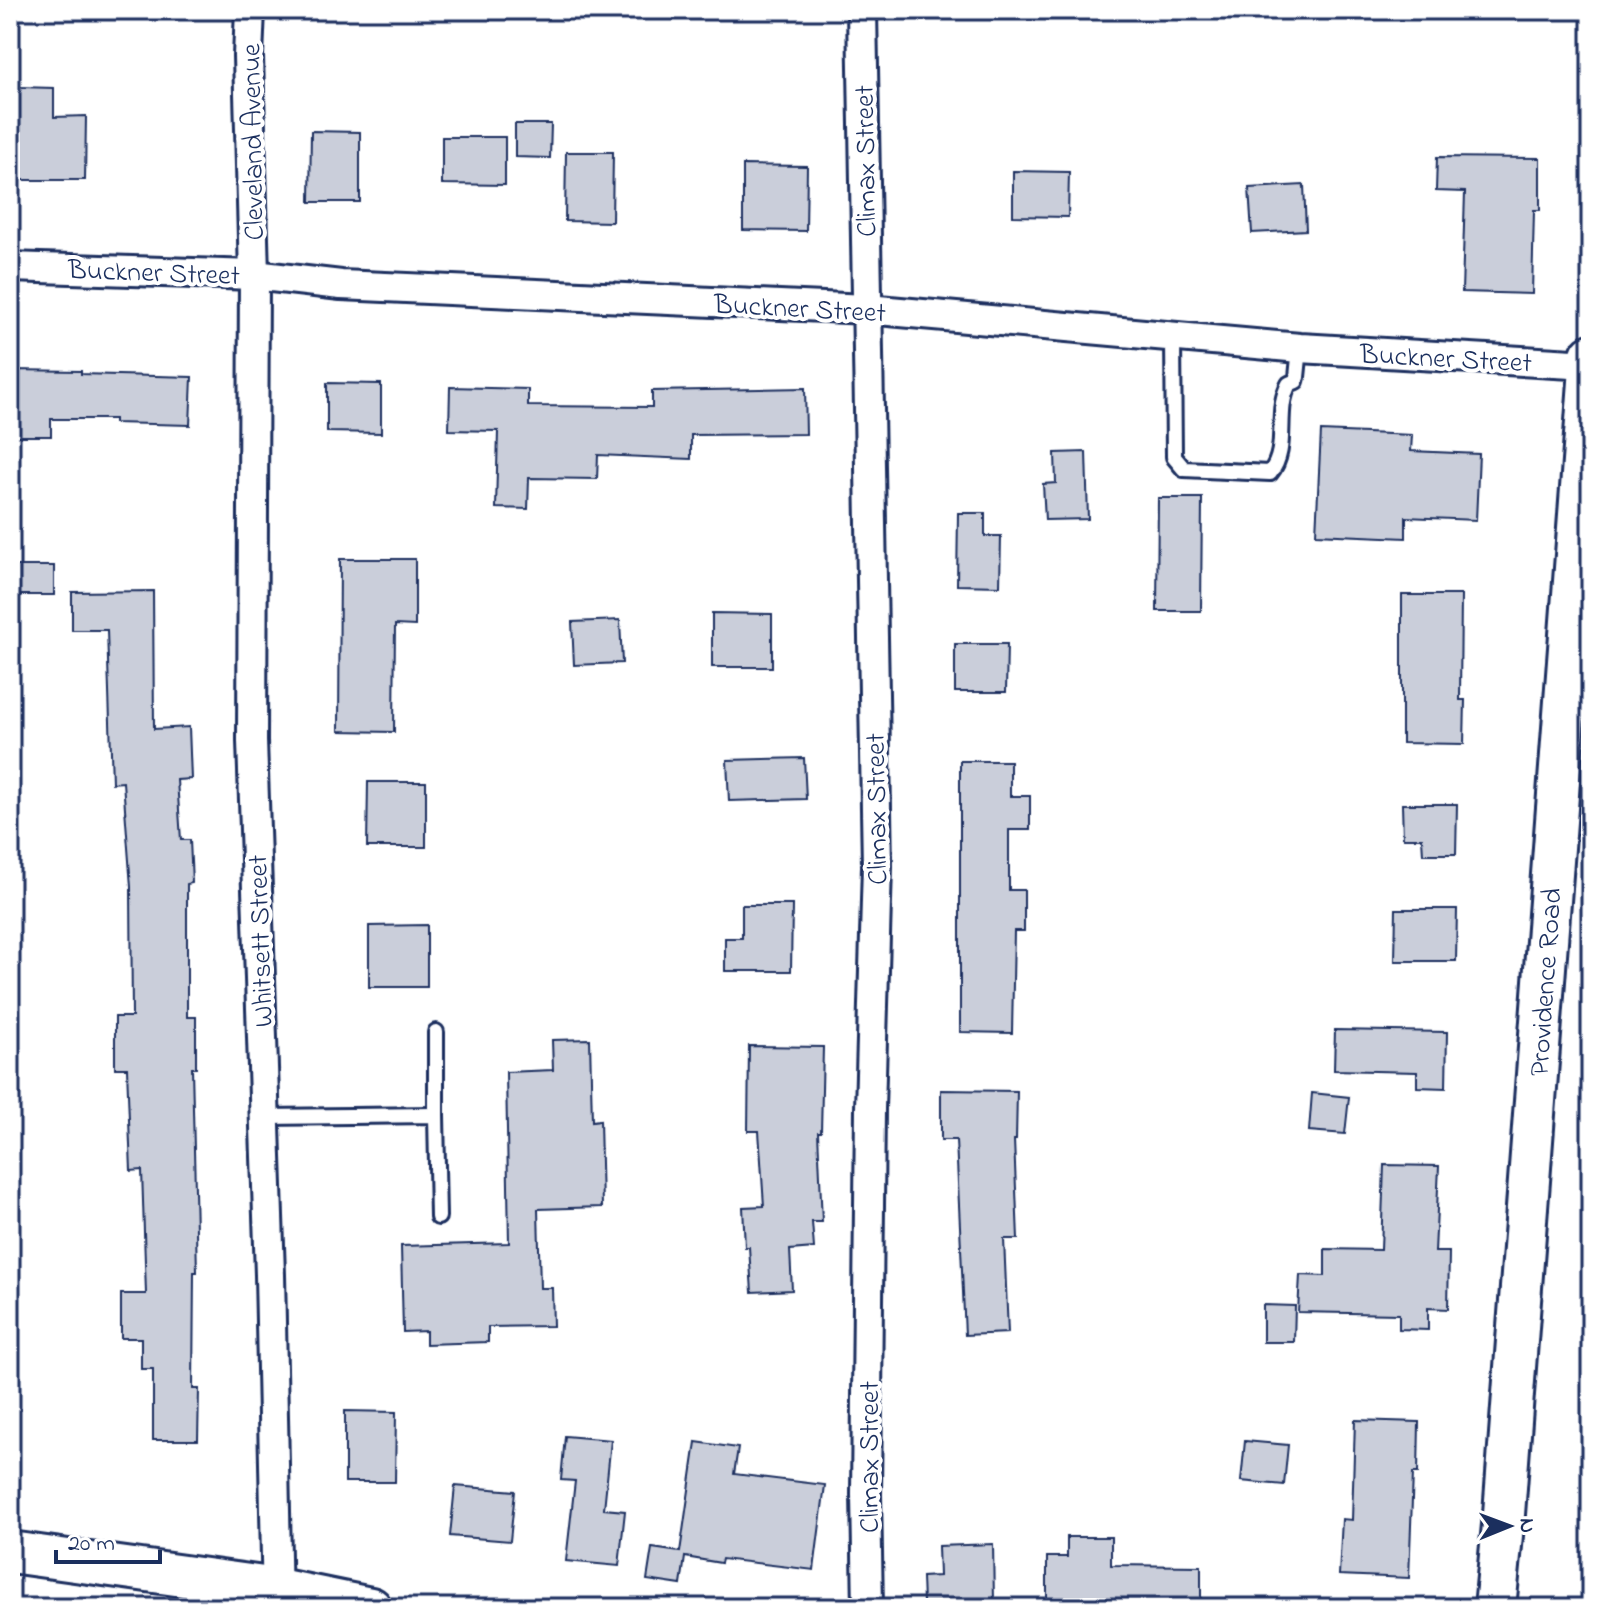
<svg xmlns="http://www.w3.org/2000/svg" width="1601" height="1618" font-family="'Indie Flower',sans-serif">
	<rect width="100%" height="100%" fill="#fff"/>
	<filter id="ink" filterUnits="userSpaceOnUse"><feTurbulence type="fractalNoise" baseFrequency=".0125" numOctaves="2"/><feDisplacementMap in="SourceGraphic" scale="16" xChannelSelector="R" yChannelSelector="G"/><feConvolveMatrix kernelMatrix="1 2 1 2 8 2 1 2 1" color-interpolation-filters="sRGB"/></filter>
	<g filter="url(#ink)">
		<!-- building -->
		<g fill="#caceda" stroke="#1b2f5e" stroke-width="2">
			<polygon points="19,87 54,88 54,117 86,116 85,180 18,180"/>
			<polygon points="515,124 551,124 550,158 515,157"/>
			<polygon points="311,131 360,132 360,202 310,202"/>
			<polygon points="442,137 505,137 505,185 442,184"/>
			<polygon points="566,152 613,152 612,222 565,221"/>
			<polygon points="1437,157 1540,158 1540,210 1534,210 1532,294 1462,292 1465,192 1436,191"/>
			<polygon points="743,165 807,166 806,231 743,230"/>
			<polygon points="1013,171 1069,172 1068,217 1013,216"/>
			<polygon points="1304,185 1306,230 1252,233 1249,188"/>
			<polygon points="11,370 81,371 81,374 192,377 190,425 114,423 114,419 51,419 51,436 10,436"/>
			<polygon points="327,383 381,384 381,433 327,432"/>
			<polygon points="450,387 528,389 528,406 652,407 652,391 805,388 806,434 691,435 691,459 598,455 597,479 529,478 528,509 496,508 498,431 449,430"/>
			<polygon points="1321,431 1412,435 1411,451 1479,454 1476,520 1406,517 1406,538 1316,534"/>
			<polygon points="1086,452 1088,519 1045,520 1043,484 1056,483 1055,453"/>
			<polygon points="1158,498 1202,498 1201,611 1157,611"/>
			<polygon points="958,513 985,513 985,536 1001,536 1000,586 957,585"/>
			<polygon points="340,559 415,559 415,626 395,625 394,732 339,731"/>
			<rect x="10" y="566" width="44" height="29"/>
			<polygon points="153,591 154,729 189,727 191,779 177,780 181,840 190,840 192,883 187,884 187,1017 196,1017 196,1068 192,1068 197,1272 194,1272 193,1389 199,1389 198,1440 153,1440 153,1369 141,1369 141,1338 121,1338 121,1294 146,1294 142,1170 131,1171 127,1068 115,1068 115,1017 132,1017 131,887 123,782 112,783 107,630 72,630 72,592"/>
			<polygon points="1402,595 1461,595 1460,700 1465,700 1464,744 1402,743"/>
			<polygon points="712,613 772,614 772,667 712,667"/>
			<polygon points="620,620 622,663 574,665 572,622"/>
			<polygon points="955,644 1007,644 1006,692 955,692"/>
			<polygon points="804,758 806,799 729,801 727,760"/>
			<polygon points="960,761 1010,761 1010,796 1030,796 1030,830 1009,830 1009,890 1024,890 1024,931 1014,931 1012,1033 960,1032"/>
			<polygon points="368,782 426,782 426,847 367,847"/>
			<polygon points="1402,804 1457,804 1456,854 1423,854 1422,838 1403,838"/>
			<polygon points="742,905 792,905 791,971 725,971 725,938 742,938"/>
			<polygon points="1396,909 1457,909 1456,961 1395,961"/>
			<polygon points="427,925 427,987 369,987 369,926"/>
			<polygon points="1335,1030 1447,1032 1446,1088 1417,1087 1417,1072 1334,1070"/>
			<polygon points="590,1039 592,1121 600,1120 602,1207 538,1209 540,1288 552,1288 553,1326 488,1327 488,1342 426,1344 426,1331 403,1332 401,1246 509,1243 506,1072 553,1070 552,1040"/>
			<polygon points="749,1046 823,1047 821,1132 818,1132 822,1222 812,1222 814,1248 790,1250 792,1290 752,1292 749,1247 745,1247 743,1207 764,1206 759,1131 748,1131"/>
			<polygon points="941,1090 1017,1091 1016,1140 1014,1140 1018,1239 1004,1239 1008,1333 965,1335 956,1140 941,1140"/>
			<polygon points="1312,1093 1349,1097 1345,1134 1309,1131"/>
			<polygon points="1384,1165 1439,1166 1435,1252 1449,1252 1448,1309 1428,1308 1428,1330 1399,1329 1399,1314 1298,1312 1300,1275 1325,1276 1325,1249 1381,1250"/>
			<polygon points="1263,1305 1295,1306 1294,1342 1263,1342"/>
			<polygon points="345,1411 396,1412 395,1482 345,1482"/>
			<polygon points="1355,1420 1419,1422 1418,1473 1413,1473 1409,1578 1339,1575 1342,1519 1352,1520"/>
			<polygon points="565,1436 611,1440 604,1509 625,1511 619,1566 566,1561 575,1481 561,1480"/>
			<polygon points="1245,1441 1288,1445 1284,1485 1241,1481"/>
			<polygon points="696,1442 738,1448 734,1474 825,1485 814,1570 722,1559 721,1563 685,1557 681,1585 647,1580 652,1548 680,1552"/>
			<polygon points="455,1486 515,1491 510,1541 450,1536"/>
			<polygon points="1067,1537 1111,1537 1111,1565 1201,1566 1201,1608 1047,1606 1047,1557 1067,1557"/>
			<polygon points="993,1544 994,1602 923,1603 922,1577 939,1576 938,1546"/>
		</g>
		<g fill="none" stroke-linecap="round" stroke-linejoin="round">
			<!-- lane casing -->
			<g stroke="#1b2f5e" stroke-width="20">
				<g id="lane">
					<path d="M1173 338 1174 457 1184 469 1270 473C1290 449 1274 411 1289 384L1296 381 1297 377 1300 348"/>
					<polyline points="436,1115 436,1032"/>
					<polyline points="265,1117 436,1115 438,1217"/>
				</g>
			</g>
			<!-- street casing -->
			<g stroke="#1b2f5e" stroke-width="34">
				<g id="street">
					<polyline points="250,10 248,56 254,275 252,741 270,1275 277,1605"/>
					<polyline points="862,10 877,866 870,1109 866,1494 868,1608"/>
					<polyline points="10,267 254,275 341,285 867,309 1300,348 1590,365"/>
					<polyline points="1567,689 1591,690"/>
				</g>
			</g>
			<!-- secondary casing -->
			<g stroke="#1b2f5e" stroke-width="46">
				<g id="secondary">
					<polyline points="10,1552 278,1589 371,1608"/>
					<polyline points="1495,1608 1504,1514 1591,355"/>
				</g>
			</g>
			<!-- lane -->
			<use href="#lane" stroke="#fff" stroke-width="14"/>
			<!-- street -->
			<use href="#street" stroke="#fff" stroke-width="28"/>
			<!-- secondary -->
			<use href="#secondary" stroke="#fff" stroke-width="40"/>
		</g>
	</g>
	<g text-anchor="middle" stroke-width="8" stroke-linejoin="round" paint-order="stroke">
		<!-- street labels -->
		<g font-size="28" fill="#1b2f5e" stroke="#fff">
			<text transform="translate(251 142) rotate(-91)" y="10">Cleveland Avenue</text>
			<text transform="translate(864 161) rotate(-91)" y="10">Climax Street</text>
			<text transform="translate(154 271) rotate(2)" y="10">Buckner Street</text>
			<text transform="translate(800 307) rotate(3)" y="10">Buckner Street</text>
			<text transform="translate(1446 357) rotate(3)" y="10">Buckner Street</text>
			<text transform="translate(875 809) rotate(-91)" y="10">Climax Street</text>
			<text transform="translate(259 941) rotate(-92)" y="10">Whitsett Street</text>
			<text transform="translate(1544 982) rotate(-86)" y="10">Providence Road</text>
			<text transform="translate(868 1457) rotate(-90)" y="10">Climax Street</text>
		</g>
	</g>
	<!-- margin -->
	<rect width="1601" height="1618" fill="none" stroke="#fff" stroke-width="40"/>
	<rect x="20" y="20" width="1561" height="1578" fill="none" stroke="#1b2f5e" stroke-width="3" filter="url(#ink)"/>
	<!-- north arrow -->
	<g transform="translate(1509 1526) rotate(89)" stroke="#ffffff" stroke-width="6" paint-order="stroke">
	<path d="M0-6L14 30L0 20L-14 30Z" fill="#1b2f5e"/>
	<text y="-12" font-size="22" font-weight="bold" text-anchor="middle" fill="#1b2f5e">N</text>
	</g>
	<!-- scale -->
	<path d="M56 1550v12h104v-12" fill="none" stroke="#1b2f5e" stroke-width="4"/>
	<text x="68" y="1550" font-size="24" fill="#1b2f5e" stroke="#ffffff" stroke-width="6" paint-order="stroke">20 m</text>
</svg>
